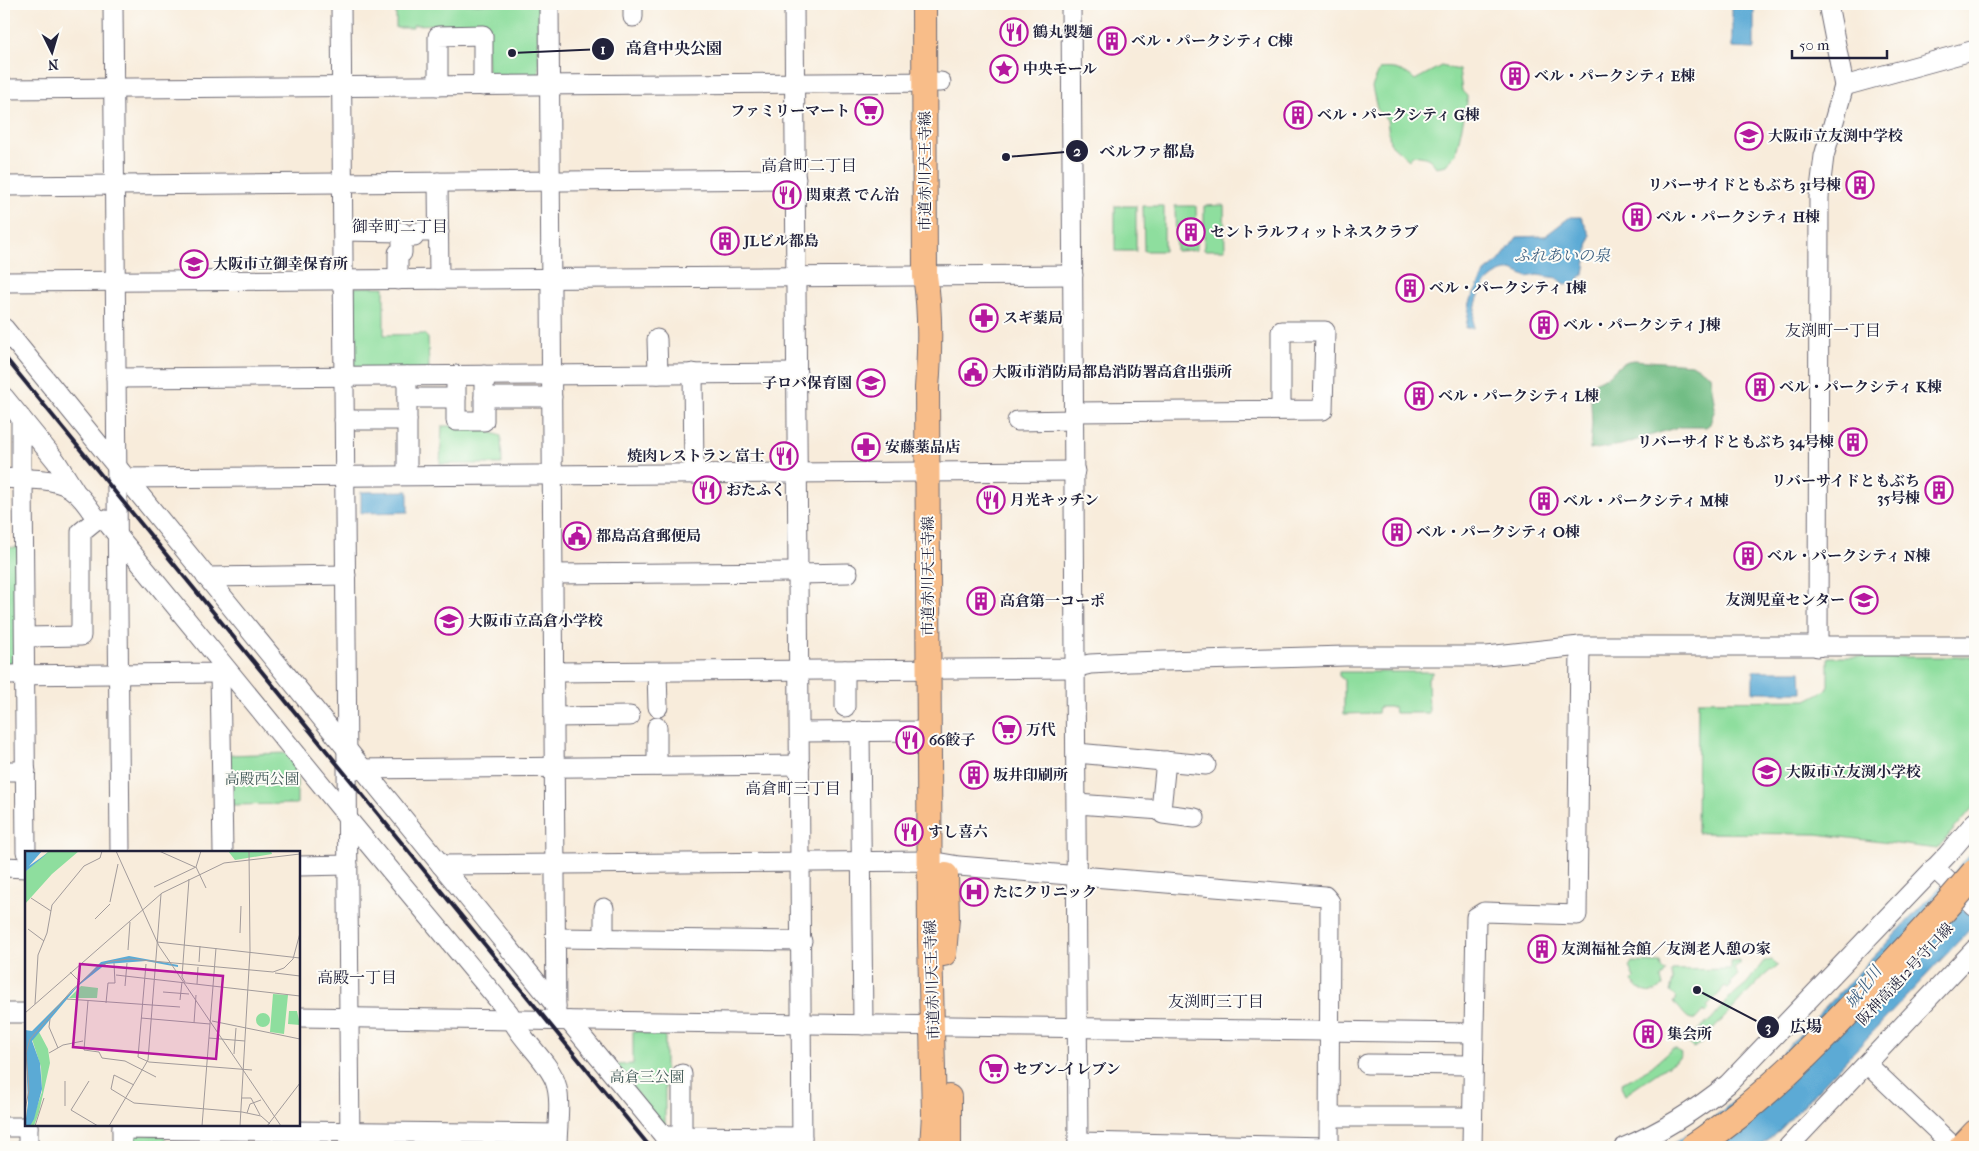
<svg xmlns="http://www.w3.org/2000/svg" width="1979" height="1151" font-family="'IM FELL French Canon','Noto Serif JP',serif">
	<rect width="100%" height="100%" fill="#fdfcf7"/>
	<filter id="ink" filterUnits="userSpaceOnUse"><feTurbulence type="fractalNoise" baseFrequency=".02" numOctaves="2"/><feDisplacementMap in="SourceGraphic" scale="10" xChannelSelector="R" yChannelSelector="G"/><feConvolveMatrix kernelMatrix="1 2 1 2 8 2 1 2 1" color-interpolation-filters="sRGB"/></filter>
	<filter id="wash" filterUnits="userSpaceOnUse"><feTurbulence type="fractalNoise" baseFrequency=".0096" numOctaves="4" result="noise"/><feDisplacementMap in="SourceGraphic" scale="20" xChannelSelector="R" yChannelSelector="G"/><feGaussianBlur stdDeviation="1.12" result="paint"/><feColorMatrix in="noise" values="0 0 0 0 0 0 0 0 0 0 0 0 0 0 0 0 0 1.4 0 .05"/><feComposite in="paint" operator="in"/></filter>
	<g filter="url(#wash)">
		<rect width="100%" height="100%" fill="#f8ecdb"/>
		<!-- green -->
		<g fill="#8ede9e" stroke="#58806c">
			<polygon points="396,4 538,4 539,77 488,77 486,31 444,31 444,24 413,25 413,28 396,28"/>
			<path d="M1441 66 1459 70 1462 91 1467 96V103L1456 153 1446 165 1436 167C1429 156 1425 157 1413 155L1409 160 1390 143 1387 120 1377 109 1372 87 1380 69C1394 67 1406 71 1415 80Z"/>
			<polygon points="1224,205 1225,250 1204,250 1204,206"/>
			<rect x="1115" y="206" width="21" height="45"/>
			<polygon points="1143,206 1164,206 1164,251 1144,251"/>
			<polygon points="1175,206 1196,206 1197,250 1176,251"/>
			<polygon points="356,287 384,287 384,335 424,334 428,338 429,370 357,371 352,365 351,293"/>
			<polygon points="490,425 490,432 501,436 502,464 440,464 442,426"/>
			<polygon points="18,547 22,661 14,667 4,668 4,548"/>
			<polygon points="1828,657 1975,657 1975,805 1937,849 1817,834 1697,833 1698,701 1807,700 1828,689"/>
			<polygon points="1339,672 1433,672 1428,679 1429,713 1395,713 1394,707 1379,707 1378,713 1344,714 1344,680 1339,676"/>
			<polygon points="288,753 297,763 297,804 228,805 227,755"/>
			<polygon points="1772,960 1778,965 1772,971 1771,970 1764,976 1703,1040 1703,1043 1693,1048 1688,1043 1689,1038 1715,1016 1728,999 1747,983 1764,961"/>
			<path d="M1740 961V964L1734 969 1738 975 1730 983 1731 986 1728 989 1725 987 1707 1007 1709 1010 1706 1013 1703 1011 1696 1019C1684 1021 1683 1008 1673 1003L1676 998 1670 992 1673 980 1671 973 1672 970 1731 969V962Z"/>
			<path d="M1632 962 1660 963 1662 970 1666 971 1661 979 1663 986C1661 987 1659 989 1657 990 1646 997 1639 988 1632 981L1634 978 1629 967Z"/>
			<polygon points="633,1031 665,1032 665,1129 614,1065 633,1064"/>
			<polygon points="1672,1049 1676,1049 1681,1053 1679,1058 1625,1095 1621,1087 1622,1083 1651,1067"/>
			<polygon points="132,1134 165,1135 165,1147 132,1147"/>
		</g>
		<!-- forest -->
		<path fill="#72bd85" stroke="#4a7060" d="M1633 360 1692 364 1710 375 1715 408 1710 424 1706 427H1678L1621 445 1590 450 1592 423 1590 386 1592 383C1613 379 1617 361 1633 360Z"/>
		<!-- water -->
		<g fill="#5baad5" stroke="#3e6688">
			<polygon points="1732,4 1754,4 1754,49 1732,48"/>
			<path d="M1570 217H1581L1590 235 1584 274 1579 278V283L1565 284 1557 278 1537 275 1527 277 1512 270C1482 273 1474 301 1473 328H1466L1470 302 1485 272 1499 261 1517 237 1545 236Z"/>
			<polygon points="408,491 408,512 361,513 361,492"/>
			<polygon points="1753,671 1801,671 1802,692 1753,692"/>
			<path d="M1975 850V924L1779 1131 1759 1147H1666C1697 1131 1724 1111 1750 1087Z"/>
		</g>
	</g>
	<g filter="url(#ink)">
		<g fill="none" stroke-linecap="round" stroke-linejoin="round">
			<!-- minor casing -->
			<g stroke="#6d6973" stroke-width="21">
				<g id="minor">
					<polyline points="113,4 120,852"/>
					<polyline points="341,4 350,1147"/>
					<polyline points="549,4 556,1020"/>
					<polyline points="633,4 633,17"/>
					<polyline points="794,4 802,1147"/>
					<polyline points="1071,4 1078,1147"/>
					<polyline points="438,86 438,36 483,35 483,86"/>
					<polyline points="1844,86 1975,50"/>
					<polyline points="4,89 941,82"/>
					<polyline points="438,182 439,279"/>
					<polyline points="4,186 796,179"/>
					<polyline points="343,231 402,232 402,253 398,253 398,280"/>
					<polyline points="402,237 414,237 417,232 439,232"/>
					<polyline points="4,282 1073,275"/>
					<polyline points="4,328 556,1006"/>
					<polyline points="657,339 658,374"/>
					<polyline points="693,373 694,474"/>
					<polyline points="456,375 456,421 484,421 484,375"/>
					<polyline points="407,376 407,475"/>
					<polyline points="116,378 797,373"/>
					<polyline points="4,397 56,461 75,491"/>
					<polyline points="484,397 552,397"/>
					<polyline points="407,398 456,398"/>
					<polyline points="1074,412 1323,410 1325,331 1281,331 1281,410"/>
					<polyline points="21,418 21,480"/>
					<polyline points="344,420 407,420"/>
					<polyline points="1017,421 1074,420"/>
					<path d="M4 478C26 480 58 476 75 492 84 499 90 510 97 519L105 520 347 816"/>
					<polyline points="117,478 1075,471"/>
					<polyline points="23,480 26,852"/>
					<polyline points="553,574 799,572"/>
					<polyline points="799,574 848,573"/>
					<polyline points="206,577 346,575"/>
					<polyline points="25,637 81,636 81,532 97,519"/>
					<polyline points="1818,647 1819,197 1824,156 1844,86 1828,4"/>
					<polyline points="554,672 1074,668 1090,664 1130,662 1345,656 1487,656 1580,646 1975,646"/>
					<polyline points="657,672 658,707"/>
					<polyline points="220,673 223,852"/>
					<polyline points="4,675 220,673 227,670"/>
					<polyline points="845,707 845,670"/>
					<polyline points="554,717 630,716"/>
					<polyline points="657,727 657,766"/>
					<polyline points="860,731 863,1025"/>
					<polyline points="800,732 930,731"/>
					<polyline points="1077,753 1206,765"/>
					<polyline points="1166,761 1161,810 1163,814 1195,818"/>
					<polyline points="354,769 800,765"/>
					<polyline points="4,771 26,771"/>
					<polyline points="1077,804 1161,810"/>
					<path d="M347 818 509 1013C519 1039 546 1058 555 1081 562 1099 557 1126 557 1146"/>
					<polyline points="441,865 930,861 959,866 1325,896 1330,902 1329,1147"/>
					<polyline points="299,866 348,865"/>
					<polyline points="4,867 26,868"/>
					<polyline points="1934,868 1975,907"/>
					<polyline points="604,908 604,939"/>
					<polyline points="556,938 802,941"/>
					<polyline points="4,1013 26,1013"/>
					<polyline points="299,1017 1473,1033"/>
					<polyline points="569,1021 673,1147"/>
					<polyline points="1367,1064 1473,1065"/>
					<polyline points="1867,1064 1954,1147"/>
					<polyline points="682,1074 682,1136"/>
					<polyline points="1329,1117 1472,1117"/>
					<polyline points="122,1125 122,1147"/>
					<polyline points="4,1127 28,1127"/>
					<polyline points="122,1129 557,1134"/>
					<polyline points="664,1136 802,1137"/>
					<polyline points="1078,1142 1329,1147"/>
					<polyline points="28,1147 28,1125"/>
					<polyline points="1472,1147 1476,917 1484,912 1577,915 1580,646"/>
					<path d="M1625 1147C1663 1131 1696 1110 1728 1084L1948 854 1975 822"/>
					<polyline points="1788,1147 1975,949"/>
				</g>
			</g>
			<!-- major casing -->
			<g stroke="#6d6973" stroke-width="26">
				<g id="major">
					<path d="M924 4 925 276C931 312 930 350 927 388L930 941 934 1114 932 1147"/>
					<polyline points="944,954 947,919 946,875"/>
					<polyline points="949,1097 949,1147"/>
					<polyline points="1961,1147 1975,1132"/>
				</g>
			</g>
			<!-- minor -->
			<use href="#minor" stroke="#fff" stroke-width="19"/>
			<!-- major -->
			<use href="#major" stroke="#f8bd89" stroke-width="24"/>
			<!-- rail -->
			<polyline stroke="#22223b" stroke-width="4" points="4,356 650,1147"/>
			<!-- highway-bridge casing -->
			<g stroke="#6d6973" stroke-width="30" stroke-linecap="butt">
				<path id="highway-bridge" d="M1694 1147C1759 1104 1815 1047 1868 990 1905 952 1941 913 1975 873"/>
			</g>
			<!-- highway-bridge -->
			<use href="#highway-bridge" stroke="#f8bd89" stroke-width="28"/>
		</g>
	</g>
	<!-- icons -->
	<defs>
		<g id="restaurant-ring" transform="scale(1.4375)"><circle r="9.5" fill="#fdfcf7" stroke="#b5179e" stroke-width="1.5"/><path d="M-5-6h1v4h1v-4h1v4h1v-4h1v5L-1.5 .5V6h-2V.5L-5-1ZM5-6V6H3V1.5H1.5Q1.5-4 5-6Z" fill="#b5179e"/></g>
		<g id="building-ring" transform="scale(1.4375)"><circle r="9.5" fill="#fdfcf7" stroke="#b5179e" stroke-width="1.5"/><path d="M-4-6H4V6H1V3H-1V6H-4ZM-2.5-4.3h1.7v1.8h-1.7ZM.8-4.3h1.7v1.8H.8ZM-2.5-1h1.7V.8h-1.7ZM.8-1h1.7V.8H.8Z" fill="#b5179e"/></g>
		<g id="sight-ring" transform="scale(1.4375)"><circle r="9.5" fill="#fdfcf7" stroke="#b5179e" stroke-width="1.5"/><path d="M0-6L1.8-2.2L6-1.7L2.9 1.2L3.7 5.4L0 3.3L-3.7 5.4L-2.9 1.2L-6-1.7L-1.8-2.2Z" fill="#b5179e"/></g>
		<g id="supermarket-ring" transform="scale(1.4375)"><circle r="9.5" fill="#fdfcf7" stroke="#b5179e" stroke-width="1.5"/><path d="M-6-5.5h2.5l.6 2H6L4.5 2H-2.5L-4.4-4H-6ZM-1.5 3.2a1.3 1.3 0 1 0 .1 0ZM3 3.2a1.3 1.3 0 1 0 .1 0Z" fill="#b5179e"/></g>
		<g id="school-ring" transform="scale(1.4375)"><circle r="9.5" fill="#fdfcf7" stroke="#b5179e" stroke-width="1.5"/><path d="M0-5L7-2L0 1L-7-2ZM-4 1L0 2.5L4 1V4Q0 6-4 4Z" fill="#b5179e"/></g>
		<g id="pharmacy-ring" transform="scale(1.4375)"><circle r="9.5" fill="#fdfcf7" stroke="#b5179e" stroke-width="1.5"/><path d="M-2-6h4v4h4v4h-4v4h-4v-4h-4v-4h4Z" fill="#b5179e"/></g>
		<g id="civic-ring" transform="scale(1.4375)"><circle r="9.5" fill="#fdfcf7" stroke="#b5179e" stroke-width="1.5"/><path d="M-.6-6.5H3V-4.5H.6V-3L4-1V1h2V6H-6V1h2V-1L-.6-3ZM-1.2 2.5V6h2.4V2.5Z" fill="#b5179e"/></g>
		<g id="hospital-ring" transform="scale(1.4375)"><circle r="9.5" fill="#fdfcf7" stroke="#b5179e" stroke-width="1.5"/><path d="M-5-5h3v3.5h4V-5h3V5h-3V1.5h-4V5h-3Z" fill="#b5179e"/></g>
	</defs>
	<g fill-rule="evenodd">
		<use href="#restaurant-ring" x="1014" y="32"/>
		<use href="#building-ring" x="1112" y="41"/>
		<use href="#sight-ring" x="1004" y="69"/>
		<use href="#building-ring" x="1515" y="76"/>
		<use href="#supermarket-ring" x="869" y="111"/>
		<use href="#building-ring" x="1298" y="115"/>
		<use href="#school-ring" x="1749" y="136"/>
		<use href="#building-ring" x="1860" y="185"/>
		<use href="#restaurant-ring" x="787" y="195"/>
		<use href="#building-ring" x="1637" y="217"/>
		<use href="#building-ring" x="1191" y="232"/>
		<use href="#building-ring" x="725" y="241"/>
		<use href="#school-ring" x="194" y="264"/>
		<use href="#building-ring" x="1410" y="288"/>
		<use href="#pharmacy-ring" x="984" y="318"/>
		<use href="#building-ring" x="1544" y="325"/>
		<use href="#civic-ring" x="973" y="372"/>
		<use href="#school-ring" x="871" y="383"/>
		<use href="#building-ring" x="1760" y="387"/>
		<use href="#building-ring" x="1419" y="396"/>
		<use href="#building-ring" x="1853" y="442"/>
		<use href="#pharmacy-ring" x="866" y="447"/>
		<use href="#restaurant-ring" x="784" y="456"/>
		<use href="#restaurant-ring" x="707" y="490"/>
		<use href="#building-ring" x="1939" y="490"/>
		<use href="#restaurant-ring" x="991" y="500"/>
		<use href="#building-ring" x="1544" y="501"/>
		<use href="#building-ring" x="1397" y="532"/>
		<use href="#civic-ring" x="577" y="536"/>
		<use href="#building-ring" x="1748" y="556"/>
		<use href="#school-ring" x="1864" y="600"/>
		<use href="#building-ring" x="981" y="601"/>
		<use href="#school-ring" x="449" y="621"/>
		<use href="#supermarket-ring" x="1007" y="730"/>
		<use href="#restaurant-ring" x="910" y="740"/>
		<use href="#school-ring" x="1767" y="772"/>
		<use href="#building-ring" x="974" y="775"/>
		<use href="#restaurant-ring" x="909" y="832"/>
		<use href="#hospital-ring" x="974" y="892"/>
		<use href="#building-ring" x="1542" y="949"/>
		<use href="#building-ring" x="1648" y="1034"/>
		<use href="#supermarket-ring" x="994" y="1069"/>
	</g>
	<g text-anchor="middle" stroke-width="4" stroke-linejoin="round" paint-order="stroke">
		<!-- poi labels -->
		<g font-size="15" font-weight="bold" fill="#22223b" stroke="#fdfcf7" text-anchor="start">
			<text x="1033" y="37">鶴丸製麺</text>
			<text x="1131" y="46">ベル・パークシティ C棟</text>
			<text x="1023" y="74">中央モール</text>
			<text x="1534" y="81">ベル・パークシティ E棟</text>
			<text x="850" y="116" text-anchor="end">ファミリーマート</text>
			<text x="1317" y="120">ベル・パークシティ G棟</text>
			<text x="1768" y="141">大阪市立友渕中学校</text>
			<text x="1841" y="190" text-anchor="end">リバーサイドともぶち 31号棟</text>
			<text x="806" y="200">関東煮 でん治</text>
			<text x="1656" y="222">ベル・パークシティ H棟</text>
			<text x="1210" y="237">セントラルフィットネスクラブ</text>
			<text x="744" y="246">JLビル都島</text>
			<text x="213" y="269">大阪市立御幸保育所</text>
			<text x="1429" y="293">ベル・パークシティ I棟</text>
			<text x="1003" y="323">スギ薬局</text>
			<text x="1563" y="330">ベル・パークシティ J棟</text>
			<text x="992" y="377">大阪市消防局都島消防署高倉出張所</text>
			<text x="852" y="388" text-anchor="end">子ロバ保育園</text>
			<text x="1779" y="392">ベル・パークシティ K棟</text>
			<text x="1438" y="401">ベル・パークシティ L棟</text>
			<text x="1834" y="447" text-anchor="end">リバーサイドともぶち 34号棟</text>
			<text x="885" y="452">安藤薬品店</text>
			<text x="765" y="461" text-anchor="end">焼肉レストラン 富士</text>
			<text x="1920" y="486" text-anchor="end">リバーサイドともぶち<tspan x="1920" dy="17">35号棟</tspan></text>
			<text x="726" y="495">おたふく</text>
			<text x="1010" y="505">月光キッチン</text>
			<text x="1563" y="506">ベル・パークシティ M棟</text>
			<text x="1416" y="537">ベル・パークシティ O棟</text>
			<text x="596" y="541">都島高倉郵便局</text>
			<text x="1767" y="561">ベル・パークシティ N棟</text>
			<text x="1845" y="605" text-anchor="end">友渕児童センター</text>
			<text x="1000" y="606">高倉第一コーポ</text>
			<text x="468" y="626">大阪市立高倉小学校</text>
			<text x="1026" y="735">万代</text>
			<text x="929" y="745">66餃子</text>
			<text x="1786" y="777">大阪市立友渕小学校</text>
			<text x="993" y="780">坂井印刷所</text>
			<text x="928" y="837">すし喜六</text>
			<text x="993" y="897">たにクリニック</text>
			<text x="1561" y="954">友渕福祉会館／友渕老人憩の家</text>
			<text x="1667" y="1039">集会所</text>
			<text x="1013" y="1074">セブン-イレブン</text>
		</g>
		<!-- street labels -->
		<g font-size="15" fill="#22223b" stroke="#fdfcf7">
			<text transform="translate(925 171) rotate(-90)" y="5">市道赤川天王寺線</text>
			<text transform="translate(928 576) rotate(-90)" y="5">市道赤川天王寺線</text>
			<text transform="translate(1905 974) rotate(-47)" y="5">阪神高速12号守口線</text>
			<text transform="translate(932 980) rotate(-92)" y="5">市道赤川天王寺線</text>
		</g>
		<!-- park labels -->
		<g font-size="15" fill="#425a59" stroke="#fdfcf7">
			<text x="262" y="784">高殿西公園</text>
			<text x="647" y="1082">高倉三公園</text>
		</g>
		<!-- neighbourhood labels -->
		<g font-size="16" fill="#22223b" stroke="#fdfcf7">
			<text x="809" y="171">高倉町二丁目</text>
			<text x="400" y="232">御幸町二丁目</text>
			<text x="1833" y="336">友渕町一丁目</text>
			<text x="793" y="794">高倉町三丁目</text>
			<text x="357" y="983">高殿一丁目</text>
			<text x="1216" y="1007">友渕町三丁目</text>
		</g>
		<!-- water labels -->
		<g font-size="16" font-style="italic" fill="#3c5f80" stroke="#fdfcf7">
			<text x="1562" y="261">ふれあいの泉</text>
			<text transform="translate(1863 987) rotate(-53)" y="6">城北川</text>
		</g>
	</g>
	<!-- overview -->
	<g transform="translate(25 851)">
		<rect width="275" height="275" fill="#f8ecdb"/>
		<path d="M24 0H54L27 23 0 53V21ZM203 0H246L247 3 210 9ZM56 135 73 137 72 147H44ZM248 143 263 144 259 183 245 181ZM264 160H272L275 174 263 173ZM231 169a7 7 0 1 1 14 0a7 7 0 1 1-14 0ZM14 181 23 198 25 212 14 261 9 275H5L17 241 16 216 7 188Z" fill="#8ede9e"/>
		<path d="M0 0H17L4 15 24 1 0 21ZM104 105 153 114V116L121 110 81 113 53 135 7 190 15 212 17 238 9 268 5 275H0L3 252 0 179 7 180 76 111Z" fill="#5baad5"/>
		<path fill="none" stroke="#a29b9b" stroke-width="1" d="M91 0 134 95 256 275M134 0 170 16M176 0 171 16 181 37M129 36 171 16M6 47 26 60M85 51 93 13M70 68 85 53M3 78 19 90M215 82 216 55M132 91 275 107M103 99 105 71M174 111 175 95M121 113 113 206 124 211 227 219M45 121 56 132M250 122 275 125M91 124 275 145M160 131 157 126 164 28M172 133 173 116M100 135 102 112M138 141 164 143M42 148 155 156M155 149 157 131M63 150 59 199 74 201 77 207 100 210 131 226M81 152 83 132H90L89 112M10 153 13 104 22 82 27 54 59 15 75 7 77 0M0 162 137 42 199 12 275 3M116 167 185 173M25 168 24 176 33 197M187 170 275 188M169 172 171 144M184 187 220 190M24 202 38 194 58 190M209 203 211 177M64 230 46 259 73 275M109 234 89 224 86 238 109 252 217 261 236 265 245 273M217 247H226L235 264M40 255V230M0 259 4 239 1 202 5 188 47 139 73 116 87 110 105 108 248 121 259 117 268 108 275 82M222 262 225 253 236 249M10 275 19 247M84 275 123 209 136 43M177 275 191 97M215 275 225 100 224 0M242 275 275 232"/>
		<path fill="#b5179e" fill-opacity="0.15" stroke="#b5179e" stroke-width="2.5" d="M55 113 198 125 191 208 48 196Z"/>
		<rect width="275" height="275" fill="none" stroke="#22223b" stroke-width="2.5"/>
	</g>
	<!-- callouts -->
	<path fill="none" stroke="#22223b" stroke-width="2" d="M512 53L603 49M1006 157L1077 151M1697 990L1768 1027"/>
	<g fill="#22223b" stroke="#fdfcf7" stroke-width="2">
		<circle cx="512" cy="53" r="5"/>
		<circle cx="1006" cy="157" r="5"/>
		<circle cx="1697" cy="990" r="5"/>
		<circle cx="603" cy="49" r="12"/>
		<circle cx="1077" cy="151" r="12"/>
		<circle cx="1768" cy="1027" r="12"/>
	</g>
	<g font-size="15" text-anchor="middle" font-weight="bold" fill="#fff">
		<text x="603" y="54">1</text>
		<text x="1077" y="156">2</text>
		<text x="1768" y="1032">3</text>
	</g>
	<g font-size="16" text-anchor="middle" font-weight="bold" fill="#22223b" stroke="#fdfcf7" stroke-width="4" stroke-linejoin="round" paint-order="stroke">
		<text x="674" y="54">高倉中央公園</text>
		<text x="1147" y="157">ベルファ都島</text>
		<text x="1806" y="1032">広場</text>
	</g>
	<!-- margin -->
	<rect width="1979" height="1151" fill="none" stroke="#fdfcf7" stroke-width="20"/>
	<!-- north arrow -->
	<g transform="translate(52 52) rotate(175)" stroke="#fdfcf7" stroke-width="4" paint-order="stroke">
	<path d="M0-4L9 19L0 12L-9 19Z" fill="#22223b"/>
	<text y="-8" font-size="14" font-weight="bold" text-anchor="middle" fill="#22223b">N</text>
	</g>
	<!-- scale -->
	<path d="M1792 50v8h95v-8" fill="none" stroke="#22223b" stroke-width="2.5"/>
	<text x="1799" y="50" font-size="15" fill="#22223b" stroke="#fdfcf7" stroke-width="4" paint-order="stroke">50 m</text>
</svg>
